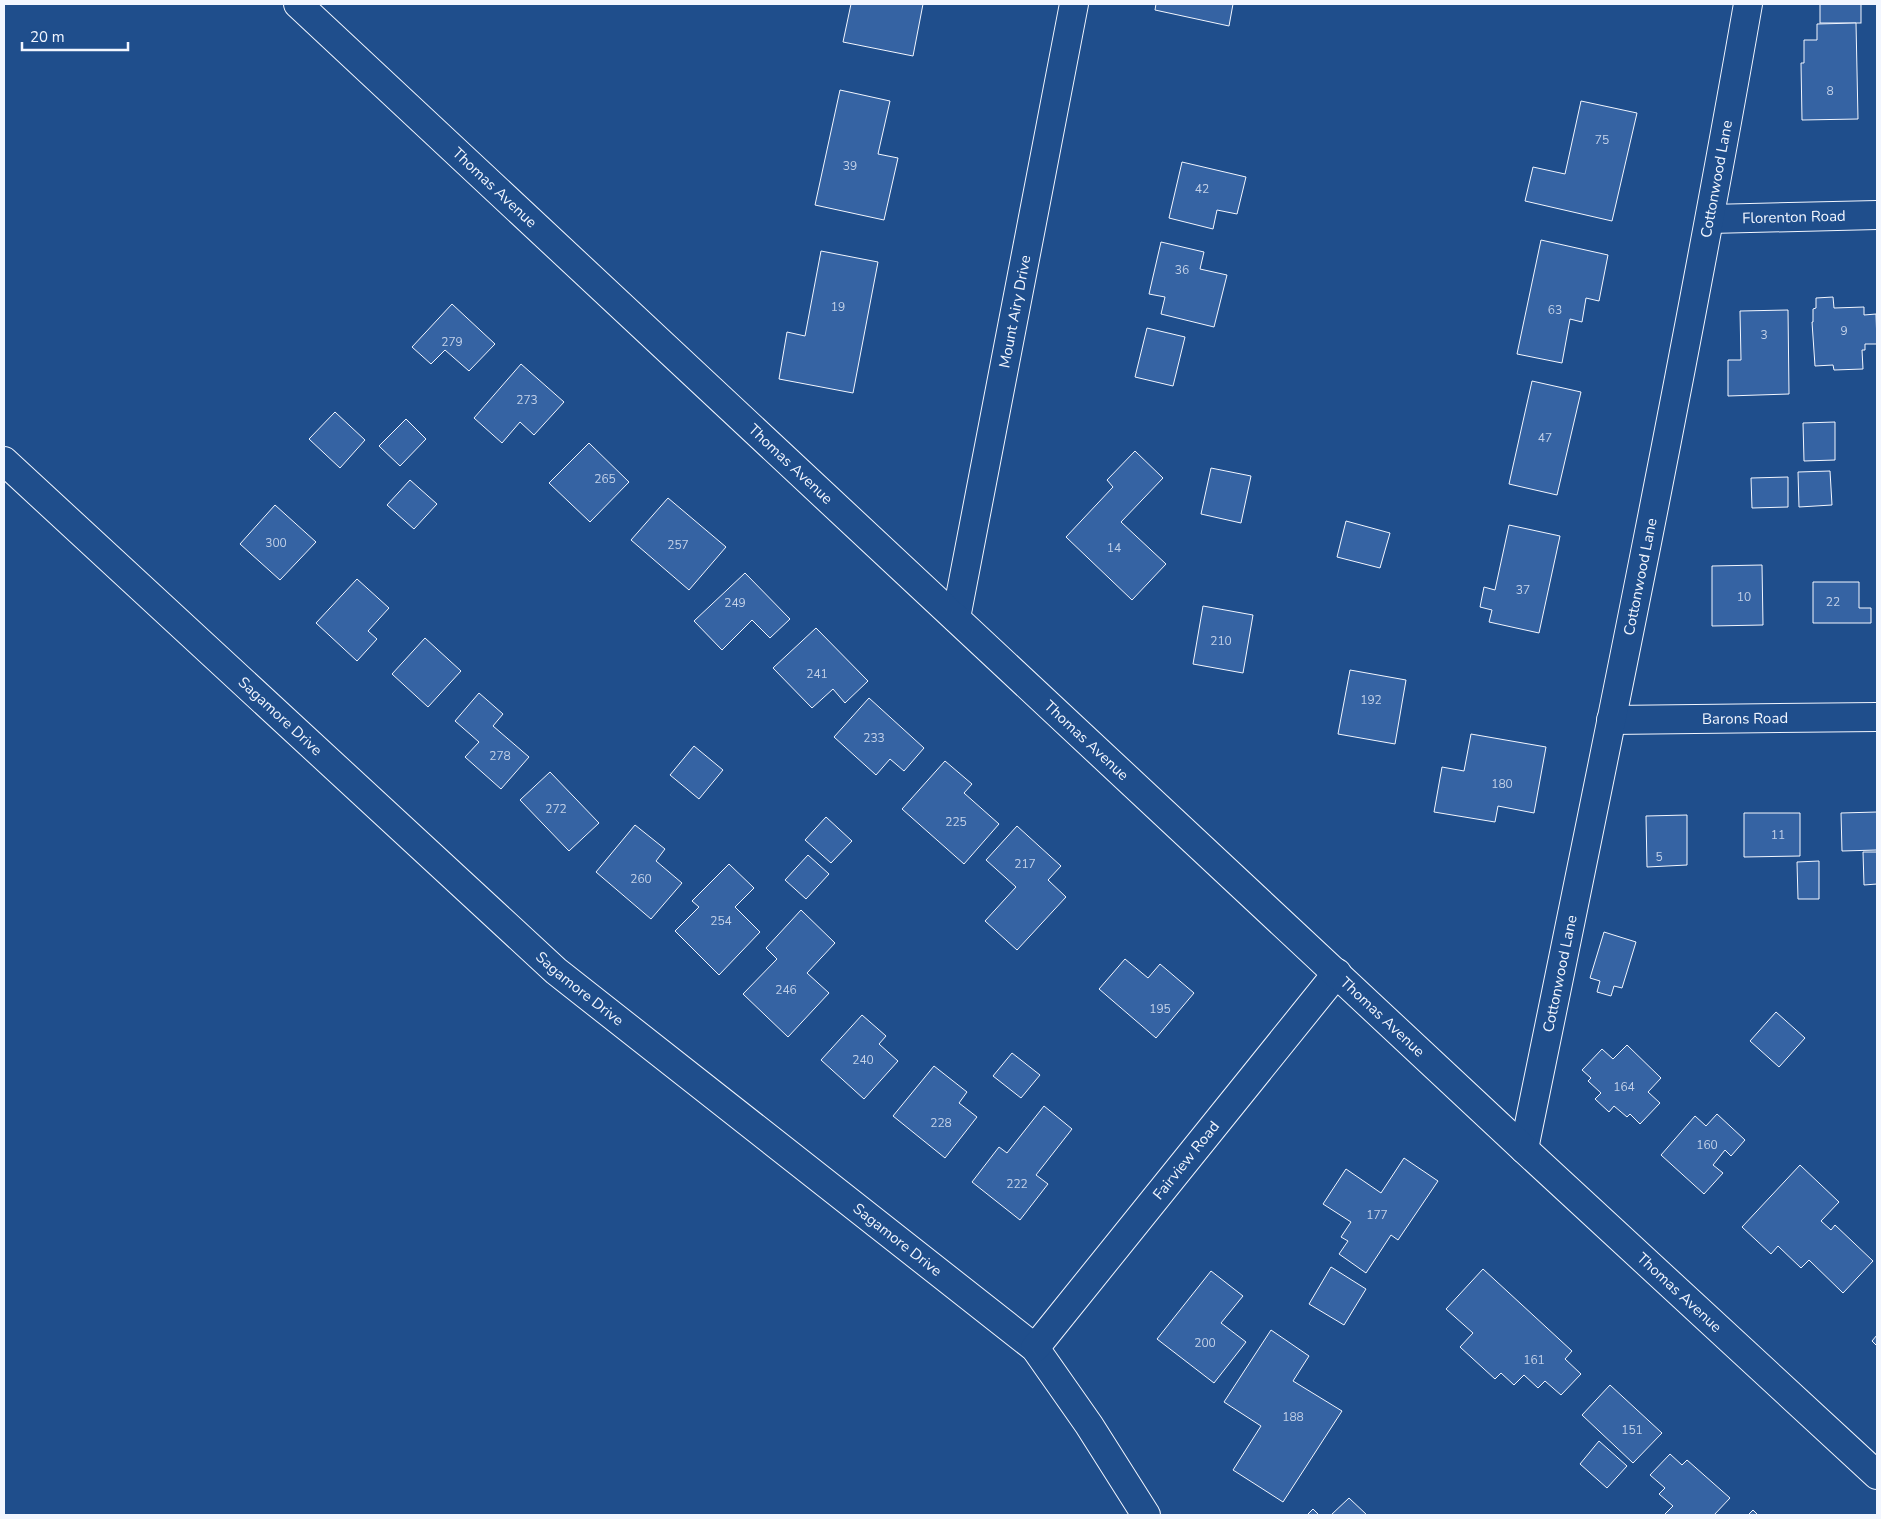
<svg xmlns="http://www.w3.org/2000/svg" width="1881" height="1519" font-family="'Nunito Sans',sans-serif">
	<rect width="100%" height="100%" fill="#1f4e8c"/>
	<!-- building -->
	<g fill="#3563a3" stroke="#f2f6ff">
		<polygon points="851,4 923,4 913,56 843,42"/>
		<polygon points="1156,4 1233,4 1229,26 1155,10"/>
		<rect x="1820" y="4" width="41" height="19"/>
		<polygon points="1856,23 1858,119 1802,120 1801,63 1804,63 1804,40 1817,40 1817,24"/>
		<polygon points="840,90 890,101 878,154 898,158 884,220 815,205"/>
		<polygon points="1581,101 1637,113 1612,221 1525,201 1533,167 1565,174"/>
		<polygon points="1182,162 1246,177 1237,214 1217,210 1213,229 1169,218"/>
		<polygon points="1541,240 1608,255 1599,301 1586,298 1582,322 1570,319 1562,363 1517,354"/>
		<polygon points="1161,242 1204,252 1200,269 1227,275 1214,327 1161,314 1165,297 1149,294"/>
		<polygon points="821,251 878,262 853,393 779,379 787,332 805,336"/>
		<polygon points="1833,297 1834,308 1864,307 1864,315 1876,314 1877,344 1865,344 1865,350 1862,350 1863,369 1834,370 1833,365 1815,366 1812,322 1813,322 1813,309 1816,308 1816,298"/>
		<polygon points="452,304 495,344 469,371 445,350 431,364 412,347"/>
		<polygon points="1788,310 1789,394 1728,396 1728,360 1741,360 1740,311"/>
		<polygon points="1147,328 1185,337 1173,386 1135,377"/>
		<polygon points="521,364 564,402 534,435 520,422 502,443 474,418"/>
		<polygon points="1532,381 1581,392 1557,495 1509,484"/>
		<polygon points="335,412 365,440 340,468 309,439"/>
		<polygon points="406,419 426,439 400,466 379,446"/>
		<polygon points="1835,422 1835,460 1804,461 1803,423"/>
		<polygon points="589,443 629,482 590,522 549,483"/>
		<polygon points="1135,451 1163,478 1121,522 1166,564 1132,600 1066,537 1113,487 1107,480"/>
		<polygon points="1211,468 1251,476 1241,523 1201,514"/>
		<polygon points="1830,471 1832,505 1799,507 1798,472"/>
		<polygon points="1788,477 1788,507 1752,508 1751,478"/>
		<polygon points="410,480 437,504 414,529 387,505"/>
		<polygon points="668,498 726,547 689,590 631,540"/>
		<polygon points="275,505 316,542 280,580 240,544"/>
		<polygon points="1346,521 1390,533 1380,568 1337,557"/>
		<polygon points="1509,525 1560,536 1539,633 1489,622 1492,610 1480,607 1484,587 1495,590"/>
		<polygon points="1762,565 1763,625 1712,626 1712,566"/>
		<polygon points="745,573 790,619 770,638 752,620 722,650 694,621"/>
		<polygon points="357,579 389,608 368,631 377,639 357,661 316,623"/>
		<polygon points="1813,582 1859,582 1859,608 1871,608 1871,623 1813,623"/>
		<polygon points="1203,606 1253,615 1243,673 1193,664"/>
		<polygon points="816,628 868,681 845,703 833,689 812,708 773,668"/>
		<polygon points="425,638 461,671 428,707 392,674"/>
		<polygon points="1350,670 1406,680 1395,744 1338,734"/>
		<polygon points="479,693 503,714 493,726 529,757 501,789 465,757 479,742 455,721"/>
		<polygon points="869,698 924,748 904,771 890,759 876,775 834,737"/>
		<polygon points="1471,734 1546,747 1534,813 1498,806 1495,822 1434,812 1442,767 1464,771"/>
		<polygon points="694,746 723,770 699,799 670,775"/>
		<polygon points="945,761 972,784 964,793 999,824 964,864 902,809"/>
		<polygon points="550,772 599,823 569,851 520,800"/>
		<polygon points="1877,812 1877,850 1842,851 1841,813"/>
		<polygon points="1744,813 1800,813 1800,856 1744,857"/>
		<polygon points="1687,815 1687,865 1647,867 1646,816"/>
		<polygon points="826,817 852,841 831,863 805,840"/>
		<polygon points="635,825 665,849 656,861 682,883 651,919 596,872"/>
		<polygon points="1017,826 1061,866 1048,880 1066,897 1017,950 985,921 1016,887 986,860"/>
		<polygon points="1863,852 1877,852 1877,884 1864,885"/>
		<polygon points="808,855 829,874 806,899 785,880"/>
		<polygon points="1819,861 1819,899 1798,899 1797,862"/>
		<polygon points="729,864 754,888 735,907 760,932 719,975 675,931 699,907 692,901"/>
		<polygon points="801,910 835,943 807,973 829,993 788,1037 743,994 777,959 766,948"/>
		<polygon points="1604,932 1636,942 1622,988 1614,986 1611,996 1597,992 1600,981 1590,978"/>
		<polygon points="1125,959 1148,978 1160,964 1194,993 1156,1038 1099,989"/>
		<polygon points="1776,1012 1805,1038 1779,1067 1750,1041"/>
		<polygon points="862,1015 886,1036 879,1044 898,1061 864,1099 821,1060"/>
		<polygon points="1627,1045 1661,1078 1648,1092 1660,1103 1640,1124 1630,1114 1627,1117 1614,1106 1609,1112 1595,1099 1601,1093 1588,1081 1591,1078 1582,1070 1602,1049 1613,1059"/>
		<polygon points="1012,1053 1040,1075 1021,1098 993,1076"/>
		<polygon points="934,1066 967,1092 959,1103 977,1117 945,1158 893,1116"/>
		<polygon points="1044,1106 1072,1129 1036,1175 1048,1184 1020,1220 972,1182 999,1147 1007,1153"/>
		<polygon points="1717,1114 1745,1140 1731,1156 1725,1150 1713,1165 1723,1173 1704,1194 1661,1155 1695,1116 1706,1126"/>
		<polygon points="1404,1158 1438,1181 1398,1240 1391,1235 1366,1273 1339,1254 1348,1241 1341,1237 1351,1222 1323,1204 1346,1169 1381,1193"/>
		<polygon points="1800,1165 1839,1202 1821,1221 1831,1230 1835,1225 1873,1261 1843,1293 1809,1260 1801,1268 1778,1246 1771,1254 1742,1227"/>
		<polygon points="1331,1267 1366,1289 1344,1325 1309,1304"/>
		<polygon points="1483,1269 1572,1351 1565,1359 1581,1374 1561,1395 1545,1381 1538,1388 1524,1375 1514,1385 1501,1373 1495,1379 1460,1347 1473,1333 1446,1309"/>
		<polygon points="1211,1271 1243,1296 1221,1323 1246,1342 1214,1383 1157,1339"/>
		<polygon points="1271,1330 1309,1356 1293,1381 1342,1411 1283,1502 1233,1470 1261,1426 1224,1402"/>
		<polygon points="1877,1335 1877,1346 1872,1341"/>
		<polygon points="1610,1385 1662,1433 1633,1463 1582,1415"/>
		<polygon points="1599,1441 1627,1466 1607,1488 1580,1464"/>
		<polygon points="1670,1454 1682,1465 1687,1460 1730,1498 1714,1515 1664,1515 1673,1506 1659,1494 1665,1488 1650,1475"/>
		<polygon points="1349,1498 1367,1515 1331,1515"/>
		<polygon points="1313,1509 1319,1515 1307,1515"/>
		<polygon points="1753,1510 1758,1515 1748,1515"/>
	</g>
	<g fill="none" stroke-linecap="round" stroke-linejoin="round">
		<!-- minor casing -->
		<g stroke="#f2f6ff" stroke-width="30">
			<g id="minor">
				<path id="s1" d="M1710 219 1877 215"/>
				<path id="s2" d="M4 461 556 971 1035 1348 1089 1425 1146 1515"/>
				<path id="s3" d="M956 618 1074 4"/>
				<path id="s4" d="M1611 720 1877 717"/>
				<path id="s5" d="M1524 1149C1602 768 1681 387 1748 4"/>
				<path id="s6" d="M1035 1348 1337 973"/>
			</g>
		</g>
		<!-- major casing -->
		<g stroke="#f2f6ff" stroke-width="30">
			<g id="major">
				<path id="s7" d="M298 4 1524 1149 1877 1475"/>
			</g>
		</g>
		<!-- minor -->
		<use href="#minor" stroke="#1f4e8c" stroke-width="28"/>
		<!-- major -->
		<use href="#major" stroke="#1f4e8c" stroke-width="28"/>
	</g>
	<g text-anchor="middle" stroke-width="4" stroke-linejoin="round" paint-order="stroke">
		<!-- number labels -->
		<g font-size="12" fill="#c3d1e8">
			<text x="1830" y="95">8</text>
			<text x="1602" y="144">75</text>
			<text x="850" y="170">39</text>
			<text x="1202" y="193">42</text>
			<text x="1182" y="274">36</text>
			<text x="838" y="311">19</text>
			<text x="1555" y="314">63</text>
			<text x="1844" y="335">9</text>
			<text x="1764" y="339">3</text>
			<text x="452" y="346">279</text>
			<text x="527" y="404">273</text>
			<text x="1545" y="442">47</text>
			<text x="605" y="483">265</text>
			<text x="276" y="547">300</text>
			<text x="678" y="549">257</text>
			<text x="1114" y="552">14</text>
			<text x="1523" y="594">37</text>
			<text x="1744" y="601">10</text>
			<text x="1833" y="606">22</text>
			<text x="735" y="607">249</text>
			<text x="1221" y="645">210</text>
			<text x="817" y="678">241</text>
			<text x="1371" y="704">192</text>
			<text x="874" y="742">233</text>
			<text x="500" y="760">278</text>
			<text x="1502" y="788">180</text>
			<text x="556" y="813">272</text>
			<text x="956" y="826">225</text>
			<text x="1778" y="839">11</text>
			<text x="1659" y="861">5</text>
			<text x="1025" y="868">217</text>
			<text x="641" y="883">260</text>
			<text x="721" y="925">254</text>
			<text x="786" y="994">246</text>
			<text x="1160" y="1013">195</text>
			<text x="863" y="1064">240</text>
			<text x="1624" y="1091">164</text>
			<text x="941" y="1127">228</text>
			<text x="1707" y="1149">160</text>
			<text x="1017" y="1188">222</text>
			<text x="1377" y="1219">177</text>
			<text x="1205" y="1347">200</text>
			<text x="1534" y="1364">161</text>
			<text x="1293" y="1421">188</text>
			<text x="1632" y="1434">151</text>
		</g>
		<!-- street labels -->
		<g font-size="15" fill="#f2f6ff" stroke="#1f4e8c">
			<text dy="5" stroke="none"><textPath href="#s5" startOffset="989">Cottonwood Lane</textPath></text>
			<text dy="5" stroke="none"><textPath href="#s7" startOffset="269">Thomas Avenue</textPath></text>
			<text dy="5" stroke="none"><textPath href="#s1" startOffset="84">Florenton Road</textPath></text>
			<text dy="5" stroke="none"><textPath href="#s3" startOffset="312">Mount Airy Drive</textPath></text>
			<text dy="5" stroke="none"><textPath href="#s7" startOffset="674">Thomas Avenue</textPath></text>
			<text dy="5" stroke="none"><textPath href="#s5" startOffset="584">Cottonwood Lane</textPath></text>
			<text dy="5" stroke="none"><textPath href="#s2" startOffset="376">Sagamore Drive</textPath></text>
			<text dy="5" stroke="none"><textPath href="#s4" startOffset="134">Barons Road</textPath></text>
			<text dy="5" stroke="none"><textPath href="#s7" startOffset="1079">Thomas Avenue</textPath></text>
			<text dy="5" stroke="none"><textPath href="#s5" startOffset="179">Cottonwood Lane</textPath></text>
			<text dy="5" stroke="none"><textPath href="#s2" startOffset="781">Sagamore Drive</textPath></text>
			<text dy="5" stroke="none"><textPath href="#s7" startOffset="1484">Thomas Avenue</textPath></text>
			<text dy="5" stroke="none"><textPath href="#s6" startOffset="241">Fairview Road</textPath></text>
			<text dy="5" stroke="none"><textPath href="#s2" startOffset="1186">Sagamore Drive</textPath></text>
			<text dy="5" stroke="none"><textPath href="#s7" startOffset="1889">Thomas Avenue</textPath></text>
		</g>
	</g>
	<!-- border -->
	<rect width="1881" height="1519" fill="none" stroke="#f2f6ff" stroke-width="10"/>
	<!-- scale -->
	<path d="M22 42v8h106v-8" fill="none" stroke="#f2f6ff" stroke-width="2.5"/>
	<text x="30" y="42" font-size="15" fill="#f2f6ff" stroke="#1f4e8c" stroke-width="4" paint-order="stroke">20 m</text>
</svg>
